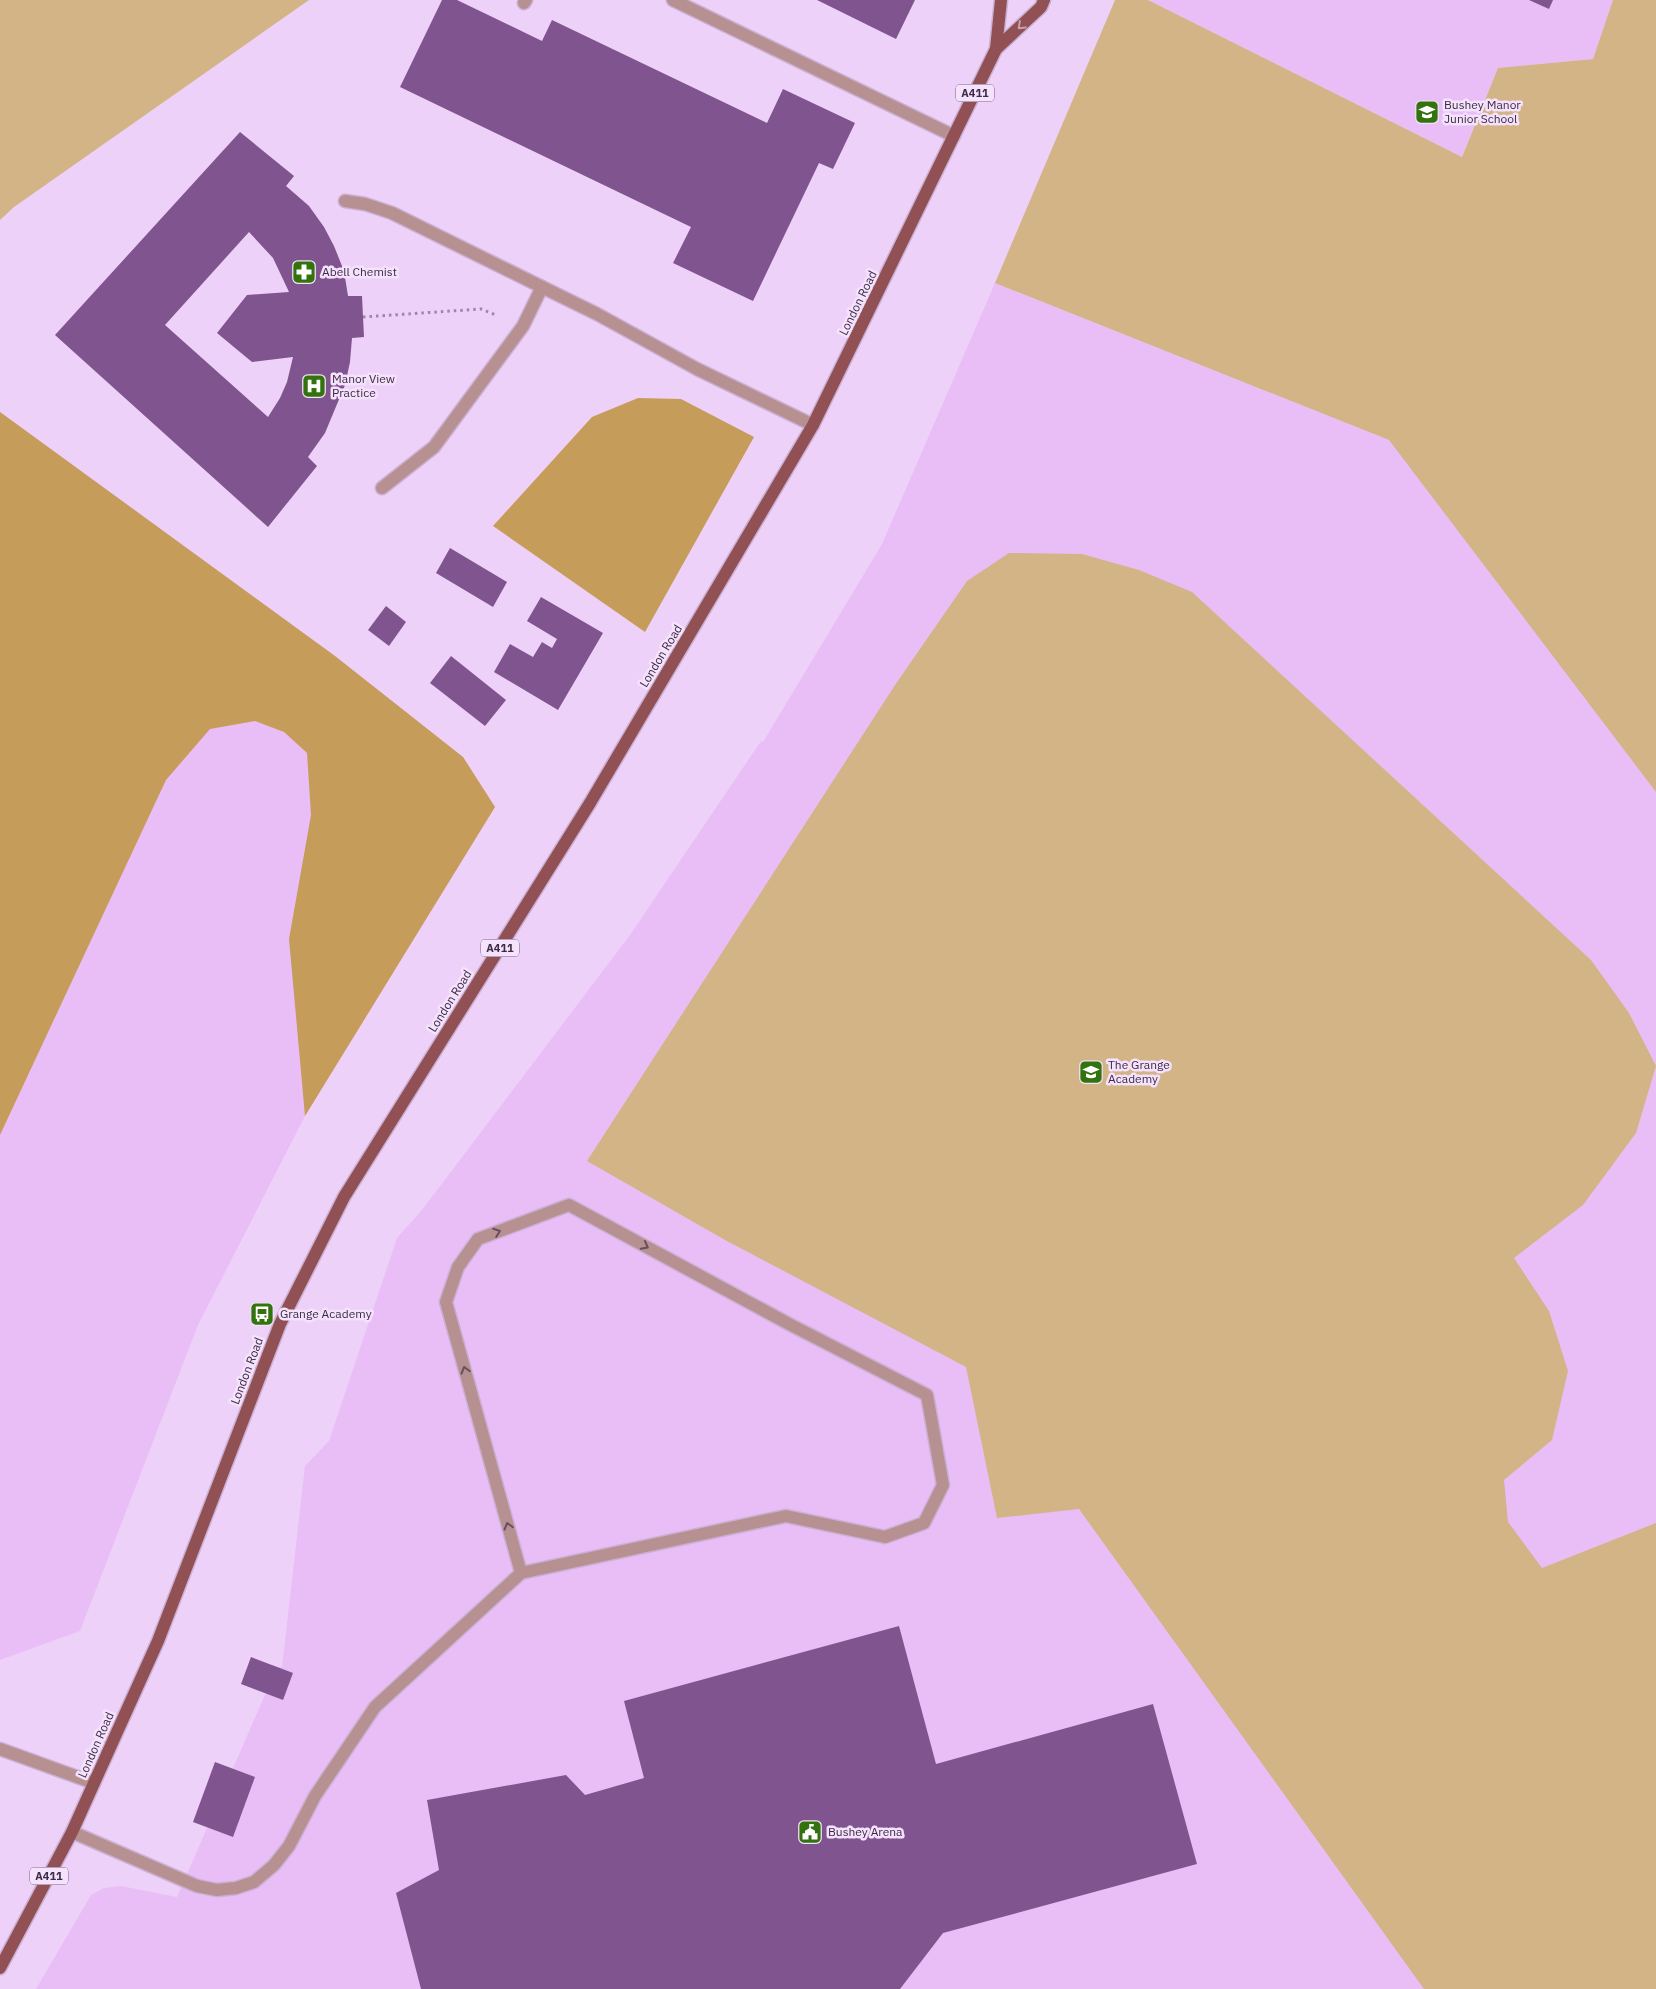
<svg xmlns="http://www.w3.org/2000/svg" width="1656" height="1989" font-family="'IBM Plex Sans',sans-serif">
	<rect width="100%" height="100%" fill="#eed1f8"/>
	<!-- built -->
	<g fill="#e9bef7">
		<polygon points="1148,0 1613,0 1593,59 1498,68 1462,156 1656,38 1656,1989 36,1989 91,1895 104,1888 121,1886 177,1897 277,1667 282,1667 305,1466 329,1441 397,1238 422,1210 630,935 761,741 763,742 882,544 995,283 1389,440 1462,157"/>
		<polygon points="0,412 335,656 463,757 495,807 305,1116 198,1325 80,1631 0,1660"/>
	</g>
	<!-- green -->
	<g fill="#d2b486">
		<polygon points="0,0 309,0 14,207 0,220"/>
		<polygon points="1115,0 1148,0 1462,157 1498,68 1593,59 1613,0 1656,0 1656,792 1389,440 995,283"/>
		<polygon points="1009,553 1082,554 1139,570 1192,592 1591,960 1629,1013 1656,1066 1636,1133 1583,1205 1514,1258 1549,1311 1568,1371 1552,1440 1504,1480 1508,1522 1542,1568 1656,1523 1656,1989 1424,1989 1079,1509 997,1518 966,1367 725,1240 587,1161 895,685 967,581"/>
	</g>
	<!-- forest -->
	<g fill="#c69c5a">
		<polygon points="638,398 681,399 754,437 645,632 493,526 592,417"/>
		<polygon points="0,412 335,656 463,757 495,807 305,1116 289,939 311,815 307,753 284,732 255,721 210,729 166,780 0,1135"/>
	</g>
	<!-- building -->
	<g fill="#80548e" fill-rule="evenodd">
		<polygon points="442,0 457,0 542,41 552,20 767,123 783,89 855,123 833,169 819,163 753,301 673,263 691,227 400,87"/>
		<polygon points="817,0 915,0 896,39"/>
		<polygon points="1529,0 1553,0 1549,9"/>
		<path d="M240 132 294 176 286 186 309 206 324 227 334 246 344 271 348 296H362L364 337 352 338 350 362 345 385 325 433 308 457 317 466 268 527 55 335ZM249 232 273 258 289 292 247 295 217 333 252 362 293 357 287 382 280 398 268 417 165 325Z"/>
		<polygon points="450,548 507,582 493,607 436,573"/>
		<polygon points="541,597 603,633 558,710 494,672 510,644 533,657 542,642 552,648 557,639 527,621"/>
		<polygon points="386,606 406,622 389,646 368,630"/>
		<polygon points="451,656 506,700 485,726 430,683"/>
		<polygon points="899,1626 936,1764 1153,1704 1197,1864 943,1933 900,1989 421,1989 396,1893 439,1870 427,1800 566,1775 585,1795 644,1778 624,1701"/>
		<polygon points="251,1657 293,1673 283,1700 241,1684"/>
		<polygon points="215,1762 255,1777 233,1837 193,1822"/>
	</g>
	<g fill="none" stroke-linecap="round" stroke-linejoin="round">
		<!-- minor casing -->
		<g stroke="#cbb0d4" stroke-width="15">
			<g id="minor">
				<polyline points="673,0 954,136"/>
				<polyline points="524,3 526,0"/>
				<polyline points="345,201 365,204 392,213 542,287"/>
				<polyline points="382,488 434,447 523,326 542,287 597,314 697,369 813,425"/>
				<polyline points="0,1749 94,1783"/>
				<polyline points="72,1832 197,1886 217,1890 236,1888 254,1882 274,1865 289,1846 315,1796 375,1707 521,1573 786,1516 885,1537 924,1523 943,1485 927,1395 789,1324 569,1205 478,1239 458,1267 446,1302 521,1573"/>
			</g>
		</g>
		<!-- major casing -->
		<g stroke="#cbb0d4" stroke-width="15">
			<g id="major">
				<polyline points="996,49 1041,7 1044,0"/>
				<polyline points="0,1968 72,1832 158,1641 280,1324 344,1197 590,803 813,425 996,49 1001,0"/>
			</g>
		</g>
		<!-- path -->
		<polyline stroke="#a087a9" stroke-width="3" stroke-dasharray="2.5 4" stroke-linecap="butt" points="363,317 481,309 496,315"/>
		<!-- minor -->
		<use href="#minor" stroke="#b79191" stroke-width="12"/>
		<!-- major -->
		<use href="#major" stroke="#915053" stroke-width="12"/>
	</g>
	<!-- one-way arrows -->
	<defs><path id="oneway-chevron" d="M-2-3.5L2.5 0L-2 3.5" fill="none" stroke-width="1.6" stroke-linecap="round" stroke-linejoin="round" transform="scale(1.25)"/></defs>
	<use stroke="#c8a0b0" href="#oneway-chevron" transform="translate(1021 26) rotate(137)"/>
	<g stroke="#684e5f">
		<use href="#oneway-chevron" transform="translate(497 1232) rotate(-20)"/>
		<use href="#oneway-chevron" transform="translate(645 1246) rotate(28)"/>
		<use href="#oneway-chevron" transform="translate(465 1370) rotate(-106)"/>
		<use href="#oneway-chevron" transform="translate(508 1526) rotate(-106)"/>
	</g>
	<!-- icons -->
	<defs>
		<g id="school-square" transform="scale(1.25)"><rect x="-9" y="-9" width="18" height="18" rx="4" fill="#32730d" stroke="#f5e2fc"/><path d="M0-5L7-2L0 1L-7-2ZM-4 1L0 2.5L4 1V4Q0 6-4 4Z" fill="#fff"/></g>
		<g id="pharmacy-square" transform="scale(1.25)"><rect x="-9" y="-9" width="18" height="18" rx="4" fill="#32730d" stroke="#f5e2fc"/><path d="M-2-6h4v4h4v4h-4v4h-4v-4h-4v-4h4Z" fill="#fff"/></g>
		<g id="hospital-square" transform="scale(1.25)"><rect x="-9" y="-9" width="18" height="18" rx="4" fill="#32730d" stroke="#f5e2fc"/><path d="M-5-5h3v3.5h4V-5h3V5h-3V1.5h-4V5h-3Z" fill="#fff"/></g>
		<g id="bus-square" transform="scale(1.25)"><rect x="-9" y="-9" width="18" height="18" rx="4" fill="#32730d" stroke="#f5e2fc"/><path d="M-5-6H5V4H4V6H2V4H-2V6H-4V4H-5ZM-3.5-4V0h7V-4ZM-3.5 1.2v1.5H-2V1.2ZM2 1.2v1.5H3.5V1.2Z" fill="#fff"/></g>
		<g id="civic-square" transform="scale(1.25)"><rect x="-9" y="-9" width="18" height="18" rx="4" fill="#32730d" stroke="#f5e2fc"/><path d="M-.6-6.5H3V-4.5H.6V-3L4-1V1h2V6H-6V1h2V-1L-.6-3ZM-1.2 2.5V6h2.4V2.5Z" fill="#fff"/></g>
	</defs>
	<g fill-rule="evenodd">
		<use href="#school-square" x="1427" y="112"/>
		<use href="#pharmacy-square" x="304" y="272"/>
		<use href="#hospital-square" x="314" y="386"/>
		<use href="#school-square" x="1091" y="1072"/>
		<use href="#bus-square" x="262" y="1314"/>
		<use href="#civic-square" x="810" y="1832"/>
	</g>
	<g text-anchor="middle" stroke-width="5" stroke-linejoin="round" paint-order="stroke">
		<!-- shield labels -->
		<g fill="#f5e2fc" stroke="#74617b" stroke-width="1">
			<rect x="956" y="84.5" width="38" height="17" rx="4"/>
			<rect x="481" y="939.5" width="38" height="17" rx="4"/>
			<rect x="30" y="1867.5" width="38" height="17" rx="4"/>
		</g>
		<g font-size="11" font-weight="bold" fill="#3d2a44">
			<text x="975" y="97">A411</text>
			<text x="500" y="952">A411</text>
			<text x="49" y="1880">A411</text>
		</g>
		<!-- poi labels -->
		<g font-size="12" fill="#3d2a44" stroke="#f5e2fc" text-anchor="start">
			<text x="1444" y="109">Bushey Manor<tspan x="1444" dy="14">Junior School</tspan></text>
			<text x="322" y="276">Abell Chemist</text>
			<text x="332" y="383">Manor View<tspan x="332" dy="14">Practice</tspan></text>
			<text x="1108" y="1069">The Grange<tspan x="1108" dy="14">Academy</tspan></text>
			<text x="280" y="1318">Grange Academy</text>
			<text x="828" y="1836">Bushey Arena</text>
		</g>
		<!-- street labels -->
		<g font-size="12" fill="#3d2a44" stroke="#f5e2fc">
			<text transform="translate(858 303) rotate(-64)" y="4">London Road</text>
			<text transform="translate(661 656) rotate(-59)" y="4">London Road</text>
			<text transform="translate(450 1001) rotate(-58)" y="4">London Road</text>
			<text transform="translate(247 1371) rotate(-69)" y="4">London Road</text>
			<text transform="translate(96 1745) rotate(-66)" y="4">London Road</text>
		</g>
	</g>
</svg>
